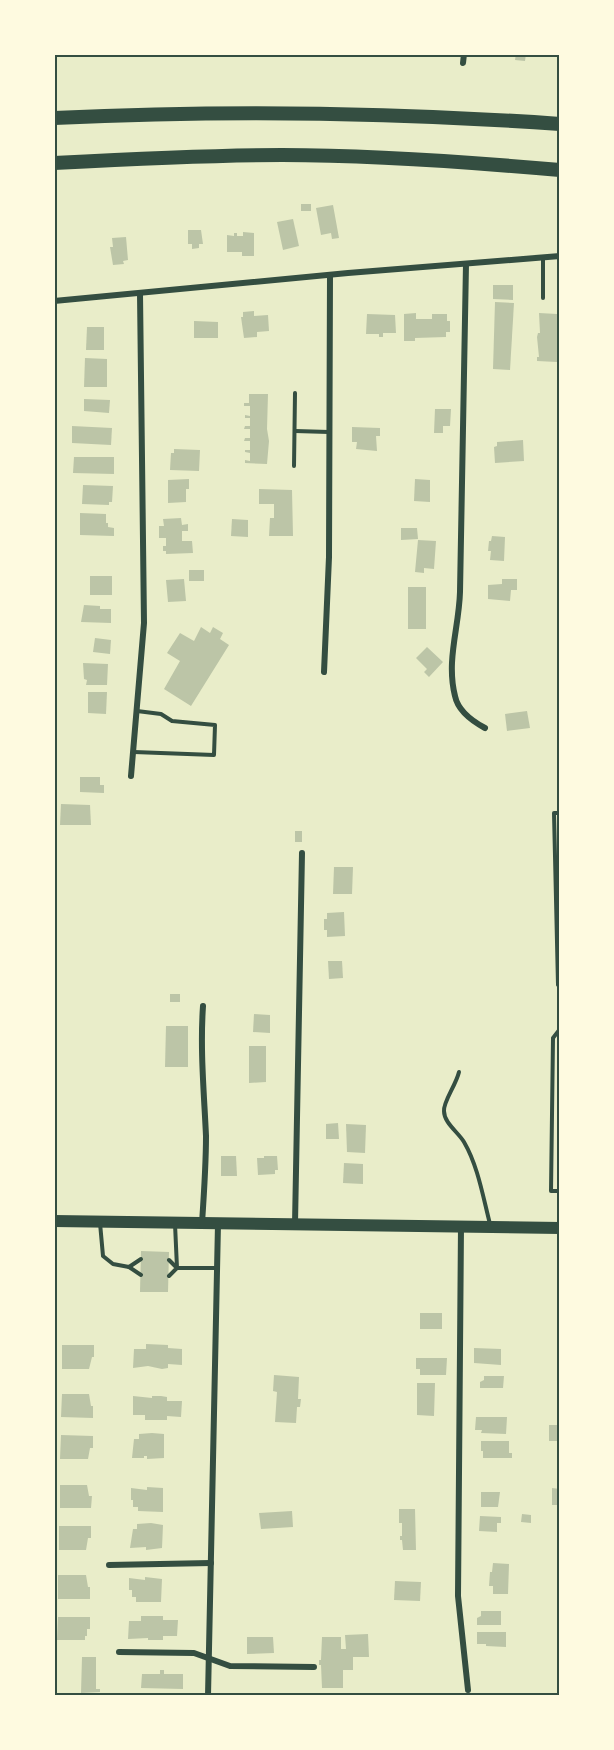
<svg xmlns="http://www.w3.org/2000/svg" width="614" height="1750" font-family="Signika,sans-serif">
	<rect width="100%" height="100%" fill="#e9edc9"/>
	<!-- building -->
	<g fill="#bcc5a7">
		<polygon points="516,54 526,54 525,61 515,60"/>
		<rect x="301" y="204" width="10" height="7"/>
		<polygon points="333,205 339,238 332,239 331,233 321,235 316,208"/>
		<polygon points="293,219 299,246 283,250 277,222"/>
		<polygon points="188,230 201,230 203,244 199,244 199,248 192,249 192,244 188,244"/>
		<polygon points="243,232 254,233 254,256 242,256 242,252 227,252 227,235 234,236 234,233 237,233 237,236 243,236"/>
		<polygon points="126,237 128,260 123,261 124,264 113,265 110,247 113,247 112,238"/>
		<polygon points="493,285 513,285 513,300 493,299"/>
		<polygon points="495,302 514,303 510,370 493,369"/>
		<polygon points="254,311 254,316 268,315 269,331 257,332 257,337 244,338 241,317 243,317 243,312"/>
		<polygon points="416,313 416,319 432,319 432,314 447,314 447,321 450,321 450,332 446,332 446,337 415,338 415,341 404,341 404,314"/>
		<polygon points="539,313 557,314 557,362 537,361 537,357 539,357 537,337 538,333 540,333"/>
		<polygon points="367,314 395,315 396,333 383,333 383,337 379,337 379,334 366,334"/>
		<polygon points="194,321 218,322 218,338 194,338"/>
		<polygon points="87,327 104,327 104,350 86,350"/>
		<polygon points="85,358 107,359 107,387 84,387"/>
		<polygon points="249,394 268,394 267,429 269,441 267,464 245,463 245,460 250,461 250,453 245,452 245,450 250,450 250,441 244,441 245,438 250,438 250,429 244,429 245,426 250,426 250,418 245,418 245,415 250,416 250,406 244,406 244,403 249,403"/>
		<polygon points="84,399 110,400 109,413 84,411"/>
		<polygon points="435,409 451,409 450,426 443,426 443,433 434,433"/>
		<polygon points="72,426 112,428 111,445 72,443"/>
		<polygon points="352,427 380,428 380,436 376,436 377,451 356,449 357,442 352,442"/>
		<polygon points="523,440 524,461 495,463 494,447 497,446 497,442"/>
		<polygon points="174,449 200,450 199,471 170,470 171,453 174,453"/>
		<polygon points="74,457 114,457 114,474 73,473"/>
		<polygon points="189,479 189,489 186,489 186,502 168,503 168,480"/>
		<polygon points="415,479 430,480 430,502 414,501"/>
		<polygon points="83,485 113,486 112,502 109,502 109,505 82,504"/>
		<polygon points="259,489 292,490 293,536 269,536 270,518 274,518 274,504 259,504"/>
		<polygon points="80,513 106,514 106,523 108,523 108,527 114,528 114,536 80,535"/>
		<polygon points="181,518 182,525 188,524 188,531 182,531 182,541 192,541 193,553 166,554 166,551 163,551 163,546 166,546 166,538 159,538 159,526 164,526 163,519"/>
		<polygon points="232,519 248,520 248,537 231,536"/>
		<polygon points="401,528 417,528 418,539 401,540"/>
		<polygon points="492,536 505,537 504,561 490,560 491,551 488,551 489,541 491,541"/>
		<polygon points="418,540 436,541 434,569 424,568 424,573 415,572"/>
		<rect x="189" y="570" width="15" height="11"/>
		<rect x="90" y="576" width="22" height="19"/>
		<polygon points="184,579 186,601 168,602 166,580"/>
		<polygon points="502,579 517,579 517,590 511,590 510,601 488,599 488,585 502,584"/>
		<rect x="408" y="587" width="18" height="42"/>
		<polygon points="84,605 100,606 100,609 111,609 111,623 81,622"/>
		<polygon points="201,627 210,633 213,627 223,633 220,639 229,645 191,706 164,689 180,661 167,653 180,633 194,641"/>
		<polygon points="95,638 111,640 110,654 93,652"/>
		<polygon points="427,647 443,662 429,677 424,672 427,669 416,658"/>
		<polygon points="83,663 108,664 107,685 86,685 87,680 84,679"/>
		<polygon points="88,692 107,692 106,714 88,713"/>
		<polygon points="527,711 530,728 507,731 505,714"/>
		<polygon points="80,777 100,777 100,785 104,785 104,793 80,792"/>
		<polygon points="61,804 90,805 91,825 60,825"/>
		<rect x="295" y="831" width="7" height="11"/>
		<polygon points="334,867 353,867 352,894 333,894"/>
		<polygon points="344,912 345,936 327,937 327,930 324,930 324,919 327,919 327,913"/>
		<polygon points="328,961 342,961 343,978 329,979"/>
		<rect x="170" y="994" width="10" height="8"/>
		<polygon points="254,1014 270,1015 270,1033 253,1032"/>
		<polygon points="166,1026 188,1026 188,1067 165,1067"/>
		<polygon points="249,1046 266,1046 266,1082 249,1083"/>
		<polygon points="338,1123 339,1139 326,1139 326,1124"/>
		<polygon points="346,1124 366,1125 365,1153 347,1152"/>
		<polygon points="221,1156 236,1156 237,1176 221,1176"/>
		<polygon points="264,1156 277,1156 278,1170 275,1170 275,1174 258,1175 257,1158 264,1158"/>
		<polygon points="344,1163 363,1164 363,1184 343,1183"/>
		<polygon points="141,1251 169,1252 168,1292 140,1292"/>
		<rect x="420" y="1313" width="22" height="16"/>
		<polygon points="146,1344 168,1345 168,1348 182,1349 182,1365 168,1364 168,1368 162,1369 148,1366 133,1368 134,1349 146,1349"/>
		<polygon points="62,1345 94,1345 94,1357 92,1357 89,1369 62,1369"/>
		<polygon points="474,1348 501,1349 501,1365 474,1363"/>
		<polygon points="416,1358 447,1358 446,1375 420,1375 420,1369 416,1369"/>
		<polygon points="274,1375 299,1377 298,1399 301,1399 300,1407 297,1407 296,1423 275,1422 277,1392 273,1391"/>
		<polygon points="484,1376 504,1376 503,1388 480,1388 480,1382 484,1380"/>
		<polygon points="417,1383 435,1383 434,1416 417,1415"/>
		<polygon points="62,1394 89,1394 91,1406 93,1406 93,1418 61,1417"/>
		<polygon points="133,1396 152,1398 152,1396 161,1396 167,1397 167,1401 182,1401 181,1417 167,1416 167,1420 145,1420 145,1415 133,1415"/>
		<polygon points="476,1417 507,1417 506,1434 481,1433 482,1430 475,1430"/>
		<rect x="549" y="1425" width="11" height="16"/>
		<polygon points="152,1433 164,1434 164,1458 147,1459 147,1456 144,1456 144,1458 132,1458 134,1439 139,1439 139,1434"/>
		<polygon points="61,1435 93,1436 93,1448 90,1448 88,1459 60,1459"/>
		<polygon points="481,1441 509,1441 509,1453 512,1453 512,1458 483,1458 483,1451 481,1451"/>
		<polygon points="60,1485 87,1485 89,1496 92,1496 91,1508 60,1508"/>
		<polygon points="147,1487 163,1488 163,1512 138,1511 138,1507 133,1507 133,1500 131,1500 131,1488 147,1490"/>
		<polygon points="552,1488 560,1489 560,1505 552,1505"/>
		<polygon points="481,1492 500,1492 498,1507 481,1507"/>
		<polygon points="399,1509 415,1509 416,1550 403,1550 402,1540 400,1540 400,1536 402,1536 402,1523 399,1523"/>
		<polygon points="292,1511 293,1527 261,1529 259,1513"/>
		<polygon points="522,1514 531,1515 531,1523 521,1522"/>
		<polygon points="480,1516 501,1517 501,1523 497,1523 497,1532 479,1531"/>
		<polygon points="151,1523 163,1525 162,1548 146,1550 146,1547 130,1548 133,1529 137,1529 137,1524"/>
		<polygon points="59,1526 91,1526 91,1538 88,1538 86,1550 59,1550"/>
		<polygon points="493,1563 509,1564 508,1594 493,1594 493,1586 489,1586 490,1572 492,1572"/>
		<polygon points="58,1575 86,1575 88,1587 90,1587 90,1599 58,1599"/>
		<polygon points="145,1577 162,1579 161,1602 136,1602 136,1597 132,1597 132,1590 129,1590 129,1578 145,1580"/>
		<polygon points="395,1581 421,1582 420,1601 394,1600"/>
		<polygon points="481,1611 501,1611 501,1625 477,1625 477,1618 481,1616"/>
		<polygon points="141,1616 163,1616 163,1620 178,1620 177,1636 163,1636 163,1640 148,1640 148,1638 128,1639 129,1621 141,1621"/>
		<polygon points="58,1617 90,1617 90,1629 87,1629 87,1636 85,1636 85,1640 57,1640"/>
		<polygon points="477,1632 506,1632 506,1647 486,1646 486,1644 477,1644"/>
		<polygon points="368,1634 369,1657 353,1657 353,1670 343,1670 343,1688 322,1688 321,1665 319,1665 319,1660 321,1660 322,1637 341,1637 341,1649 346,1649 345,1635"/>
		<polygon points="247,1637 273,1637 274,1653 247,1654"/>
		<polygon points="82,1657 96,1657 96,1689 100,1689 100,1692 81,1693"/>
		<polygon points="160,1670 164,1670 164,1674 183,1674 183,1689 141,1688 142,1674 160,1674"/>
	</g>
	<g fill="none" stroke-linecap="round" stroke-linejoin="round">
		<!-- service -->
		<g stroke="#344e41" stroke-width="4">
			<polyline points="543,258 543,298"/>
			<polyline points="295,431 329,432"/>
			<polyline points="294,466 295,393"/>
			<polyline points="134,752 214,755 215,725 172,721 161,714 137,711"/>
			<polyline points="560,813 554,813 558,985 560,986"/>
			<polyline points="560,1029 553,1038 551,1191 560,1191"/>
			<path d="M459 1072C456 1085 443 1102 444 1111 444 1123 458 1132 464 1142 478 1166 483 1197 490 1224"/>
			<polyline points="100,1223 103,1256 113,1264 129,1267 141,1259"/>
			<polyline points="175,1224 177,1268 217,1268"/>
			<polyline points="129,1267 141,1275"/>
			<polyline points="169,1276 177,1268 169,1260"/>
		</g>
		<!-- minor -->
		<g stroke="#344e41" stroke-width="6">
			<polyline points="463,63 464,54"/>
			<path d="M466 264C464 373 462 483 460 592 459 628 446 660 455 696 458 711 472 721 485 728"/>
			<polyline points="54,301 348,273 560,256"/>
			<polyline points="324,672 329,557 330,275"/>
			<polyline points="131,776 144,623 140,294"/>
			<path d="M202 1223C204 1194 206 1165 206 1136 204 1092 200 1050 203 1006"/>
			<polyline points="295,1224 302,853"/>
			<polyline points="461,1226 458,1596 468,1690"/>
			<polyline points="109,1565 211,1563"/>
			<polyline points="119,1652 194,1653 230,1666 314,1667"/>
			<polyline points="208,1696 218,1224"/>
		</g>
		<!-- primary -->
		<polyline stroke="#344e41" stroke-width="12" points="54,1221 560,1228"/>
		<!-- motorway -->
		<g stroke="#344e41" stroke-width="14">
			<path d="M54 118C223 110 391 112 560 124"/>
			<path d="M54 163C130 159 206 155 282 155 375 155 468 162 560 170"/>
		</g>
	</g>
	<!-- border -->
	<rect width="614" height="1750" fill="none" stroke="#fefae0" stroke-width="111"/>
	<rect x="56" y="56" width="502" height="1638" fill="none" stroke="#344e41" stroke-width="2"/>
</svg>
